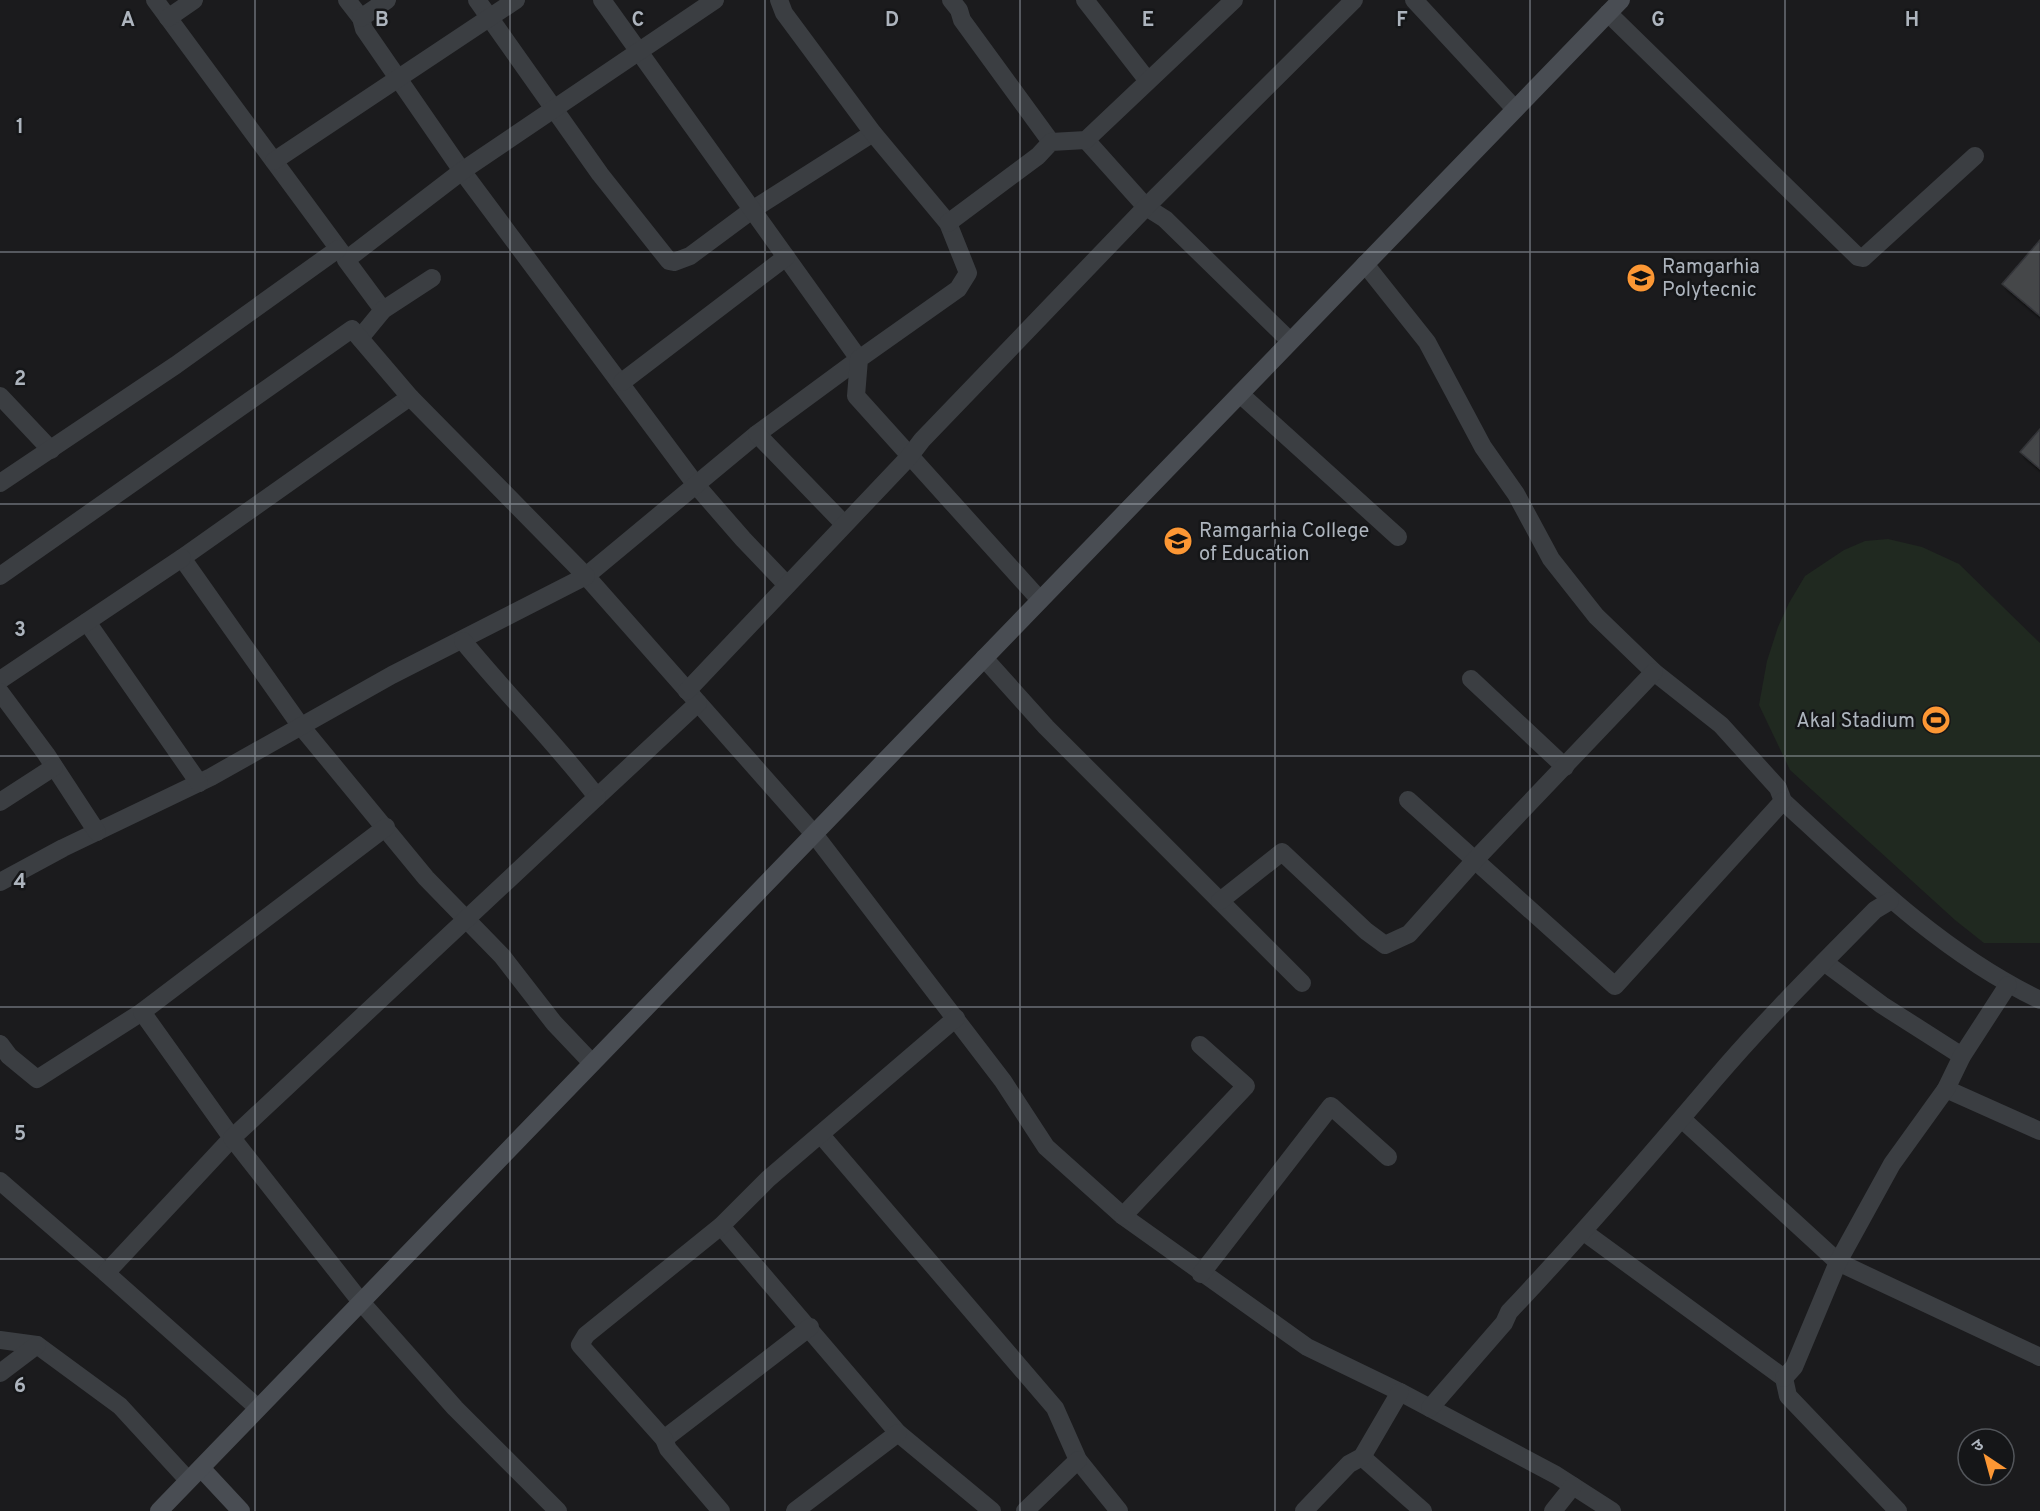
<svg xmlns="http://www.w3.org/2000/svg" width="2040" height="1511" font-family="Overpass,'Noto Sans Devanagari',sans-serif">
	<defs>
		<filter id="shadow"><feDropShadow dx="5.5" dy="5.5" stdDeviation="1.5" flood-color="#0009"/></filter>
	</defs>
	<rect width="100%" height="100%" fill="#1b1b1d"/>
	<!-- green -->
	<polygon fill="#202920" points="1888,539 1922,547 1959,564 2040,643 2040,943 1984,943 1955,920 1790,770 1759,705 1767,661 1778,627 1789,603 1805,576 1844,550 1865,541"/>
	<!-- building -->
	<g fill="#45464a" stroke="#343539" stroke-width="1.5" filter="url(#shadow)">
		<polygon points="2040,240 2040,316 2002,284"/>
		<polygon points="2040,429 2040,469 2020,452"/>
	</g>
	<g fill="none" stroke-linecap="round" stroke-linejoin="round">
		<!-- street -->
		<g stroke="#3b3e42" stroke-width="18">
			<polyline points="155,0 344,256"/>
			<polyline points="347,0 361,18 364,29 462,171 696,485 743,539 787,585"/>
			<polyline points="477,0 600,174 669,261 674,262 690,256 752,210 873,133"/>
			<polyline points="602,0 859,359 757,434 586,576 814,834 1003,1081 1046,1147 1123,1216 1307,1347 1400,1392 1556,1475 1612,1511"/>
			<polyline points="779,0 784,13 873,133 948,223 968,273 958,289 859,359 856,396 1040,600"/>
			<polyline points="951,0 959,10 962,20 1051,142"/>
			<polyline points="1085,0 1148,81"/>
			<polyline points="1414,0 1515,109"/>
			<polyline points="1608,13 1858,257 1863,258 1975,156"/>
			<polyline points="168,18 194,0"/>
			<polyline points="361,18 387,0"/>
			<polyline points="1086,140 1146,207 1165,219 1290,341"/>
			<polyline points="274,161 516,0"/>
			<polyline points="948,223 1038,156 1051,142 1086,140 1234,0"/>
			<path d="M1365 264 1427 342 1483 447 1516 494 1551 559 1596 616 1654 672 1721 725 1778 788 1783 801C1862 874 1942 953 2040 1000"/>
			<polyline points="383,310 346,260 462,171 715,0"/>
			<polyline points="360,338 383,310 432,278"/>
			<polyline points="622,382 786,257"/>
			<polyline points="1240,394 1398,537"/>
			<polyline points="0,396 51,450"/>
			<polyline points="410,397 182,558 300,725 426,878 502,956 554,1023 592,1063"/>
			<polyline points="757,434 844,524"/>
			<polyline points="0,483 176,365 338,249"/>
			<polyline points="0,576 352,329 410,397 586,576 392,675 211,777 63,848 0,882"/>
			<polyline points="87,622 199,783"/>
			<path d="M463 641C506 694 555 742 597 797L698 703"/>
			<polyline points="984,658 1046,727 1302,983"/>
			<polyline points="1471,679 1565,767"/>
			<polyline points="0,680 182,558"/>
			<polyline points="687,691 909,457 922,440 1146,207 1354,0"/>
			<polyline points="0,692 46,754 97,832"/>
			<polyline points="1408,800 1615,986 1783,801"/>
			<polyline points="0,802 54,767"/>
			<polyline points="1220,901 1282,852 1366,931 1385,945 1409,934 1475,860 1654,672"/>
			<polyline points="1824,962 1882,1005 1962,1056"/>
			<polyline points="0,1044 9,1056 37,1079 142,1012"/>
			<polyline points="1946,1089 2040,1131"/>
			<polyline points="1683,1120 1838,1262 2040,1357"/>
			<polyline points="821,1135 1055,1408 1078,1460 1119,1511"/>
			<polyline points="0,1181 106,1273"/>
			<polyline points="1123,1216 1246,1086 1200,1045"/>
			<polyline points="721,1226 898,1433 992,1511"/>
			<polyline points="1584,1232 1784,1378 1788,1396 1898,1511"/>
			<polyline points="1201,1274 1331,1106 1388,1157"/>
			<polyline points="0,1340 37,1345 120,1406 188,1480"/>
			<polyline points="0,1373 37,1345"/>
			<polyline points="1784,1378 1794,1367 1838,1262 1892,1164 1946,1089 1962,1056 2008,985"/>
			<polyline points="258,1408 106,1273 232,1138 142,1012 386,827"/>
			<path d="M1430 1408 1504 1323 1509 1312C1581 1236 1648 1158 1715 1079 1765 1020 1821 965 1875 910L1890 901"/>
			<polyline points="664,1439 810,1327"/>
			<polyline points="1362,1457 1423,1511"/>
			<polyline points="558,1511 455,1408 361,1302 232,1138 597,797"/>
			<polyline points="721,1511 668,1449 664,1439 580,1345 586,1335 721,1226 768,1179 956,1018"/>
			<polyline points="795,1511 898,1433"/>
			<polyline points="1025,1511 1078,1460"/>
			<polyline points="1304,1511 1349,1464 1362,1457 1400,1392"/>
			<polyline points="1553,1511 1573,1486"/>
		</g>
		<!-- secondary -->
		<g stroke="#494d53" stroke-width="18">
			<polyline points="201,1468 241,1511"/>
			<polyline points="159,1511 1621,0"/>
		</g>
	</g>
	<!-- grid -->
	<path fill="none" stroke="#adb4bd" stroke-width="1.5" stroke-opacity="0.55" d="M255 0V1511M510 0V1511M765 0V1511M1020 0V1511M1275 0V1511M1530 0V1511M1785 0V1511M0 252H2040M0 504H2040M0 756H2040M0 1007H2040M0 1259H2040"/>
	<!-- icons -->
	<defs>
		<g id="university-disc" transform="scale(1.5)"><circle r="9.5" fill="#fc9734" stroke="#151618"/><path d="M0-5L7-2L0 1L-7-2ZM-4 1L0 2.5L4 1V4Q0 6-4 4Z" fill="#111"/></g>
		<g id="stadium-disc" transform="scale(1.5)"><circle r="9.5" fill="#fc9734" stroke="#151618"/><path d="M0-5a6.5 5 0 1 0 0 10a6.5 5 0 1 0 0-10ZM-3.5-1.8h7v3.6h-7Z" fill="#111"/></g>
	</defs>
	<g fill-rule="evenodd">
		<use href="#university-disc" x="1641" y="278"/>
		<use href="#university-disc" x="1178" y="541"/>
		<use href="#stadium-disc" x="1936" y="720"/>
	</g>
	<g text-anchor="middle" stroke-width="5" stroke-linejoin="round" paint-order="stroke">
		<!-- poi labels -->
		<g font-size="20" fill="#adb4bd" stroke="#151618" text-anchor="start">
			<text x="1662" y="273">Ramgarhia<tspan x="1662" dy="23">Polytecnic</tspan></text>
			<text x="1199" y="537">Ramgarhia College<tspan x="1199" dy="23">of Education</tspan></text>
			<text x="1915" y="727" text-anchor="end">Akal Stadium</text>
		</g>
	</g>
	<g font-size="20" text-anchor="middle" font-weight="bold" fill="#adb4bd" stroke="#151618" stroke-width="5" stroke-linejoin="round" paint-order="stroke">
		<text x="128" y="26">A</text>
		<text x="382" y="26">B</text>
		<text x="638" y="26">C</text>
		<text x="892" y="26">D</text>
		<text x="1148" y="26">E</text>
		<text x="1402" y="26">F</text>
		<text x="1658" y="26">G</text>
		<text x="1912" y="26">H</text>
		<text x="20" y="133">1</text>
		<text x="20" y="385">2</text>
		<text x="20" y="636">3</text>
		<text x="20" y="888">4</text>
		<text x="20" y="1140">5</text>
		<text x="20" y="1392">6</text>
	</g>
	<!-- north arrow -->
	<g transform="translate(1986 1457) rotate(324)"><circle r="28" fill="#151618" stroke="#52555a" stroke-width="1.5"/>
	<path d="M0-4.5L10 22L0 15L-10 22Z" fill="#fc9734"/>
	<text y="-9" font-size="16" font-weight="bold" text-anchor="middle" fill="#adb4bd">उ</text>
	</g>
</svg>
